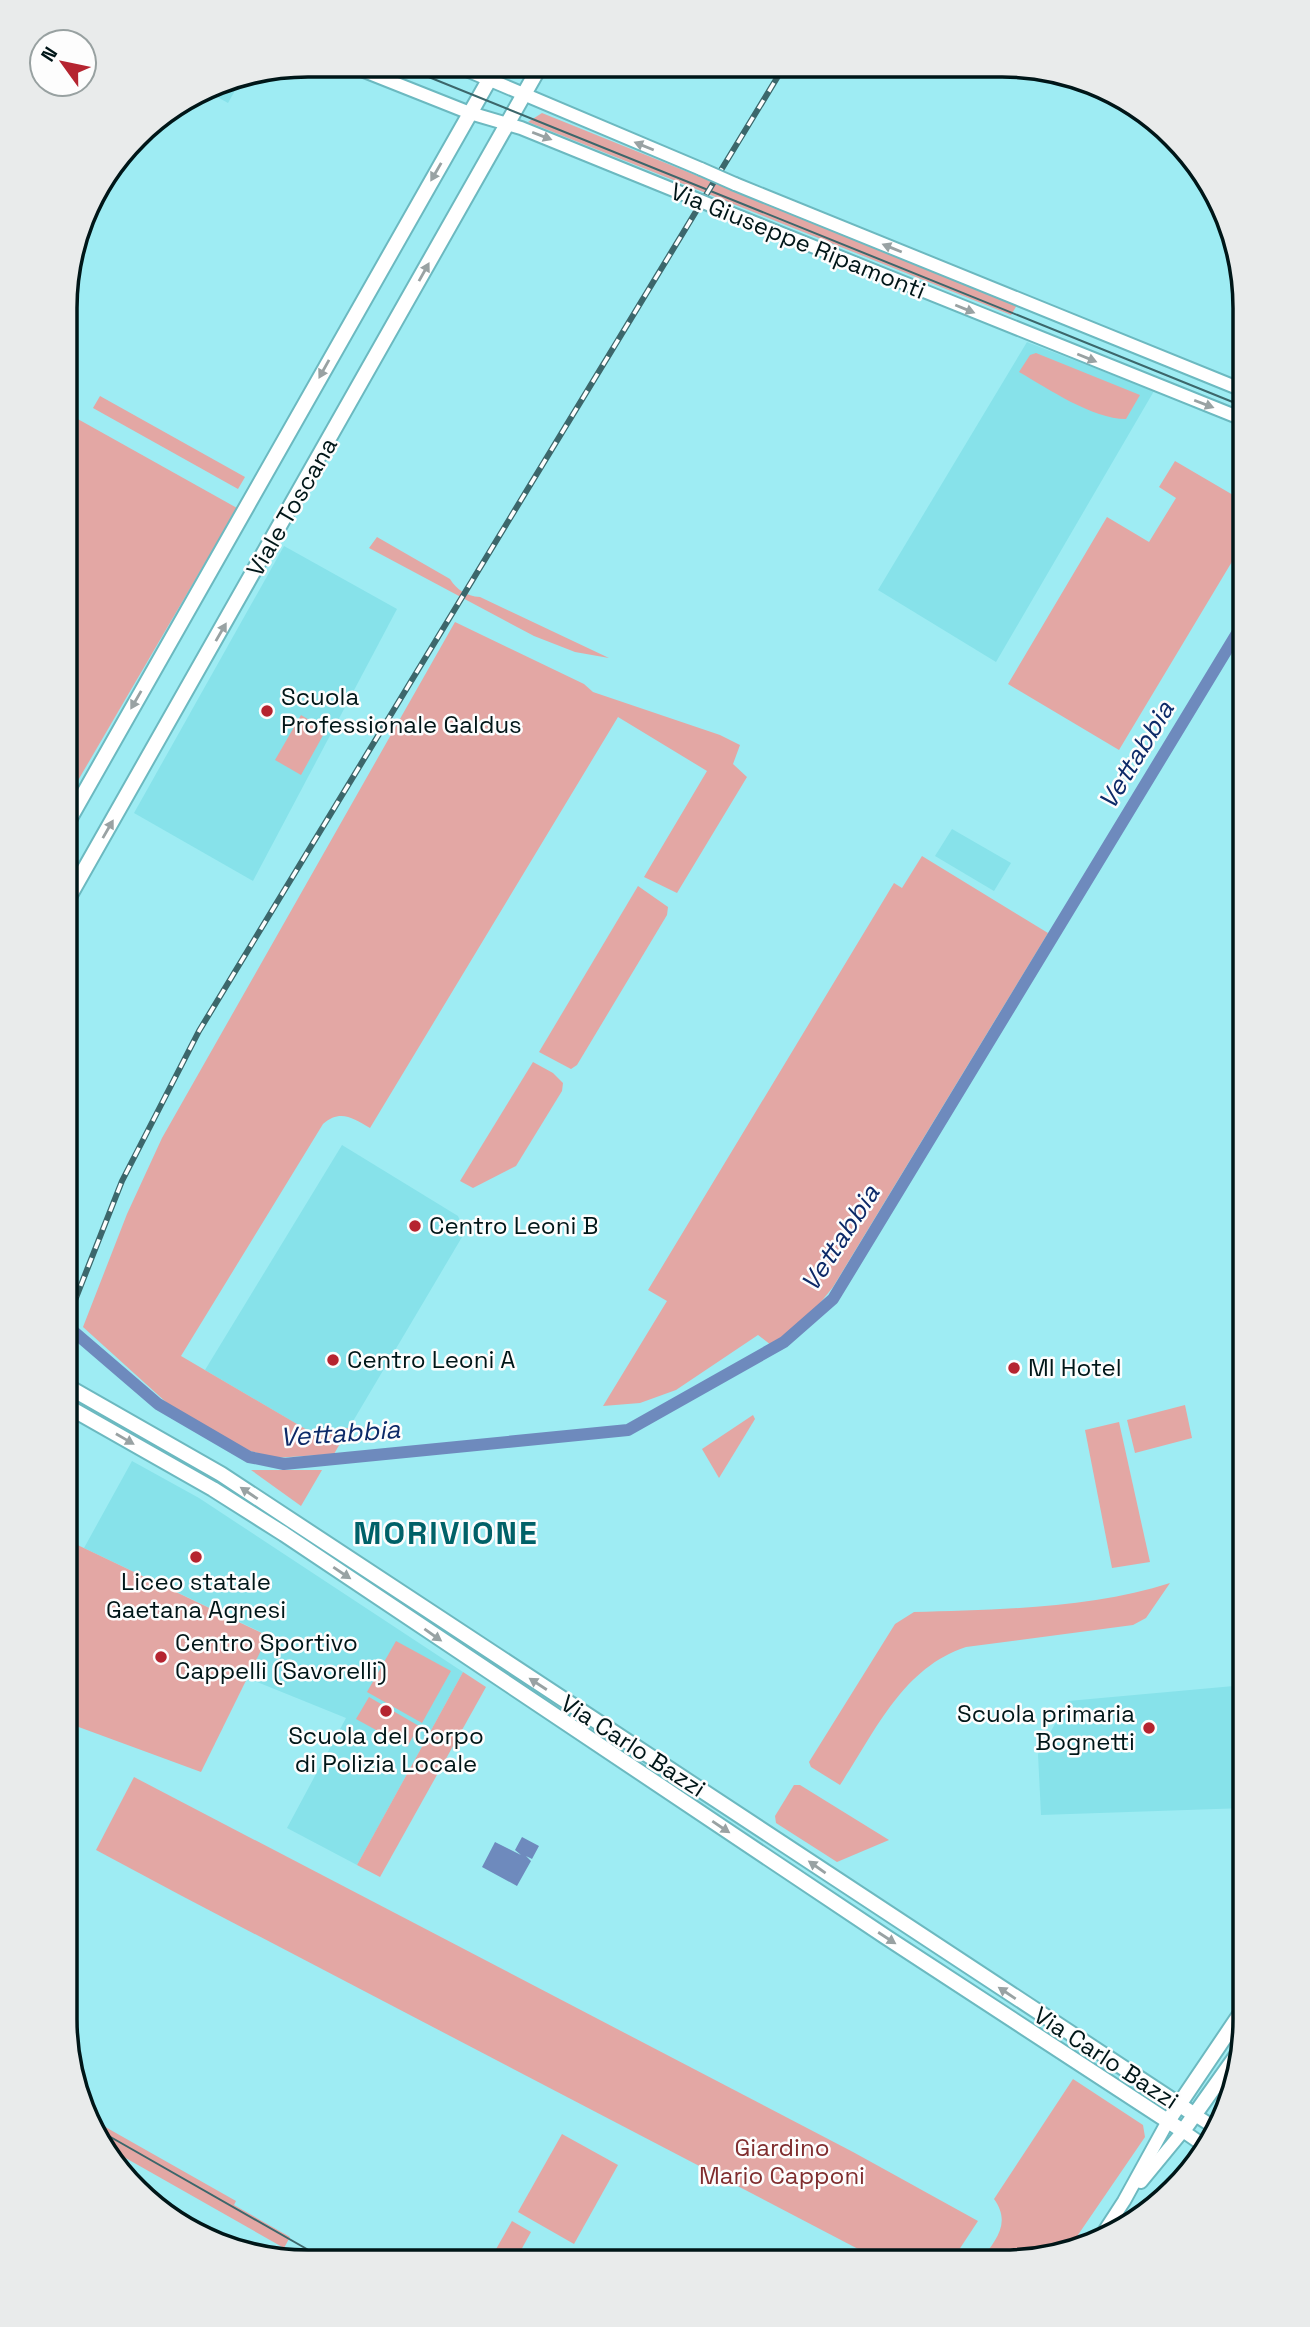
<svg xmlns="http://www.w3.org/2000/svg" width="1310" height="2327" font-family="'Space Grotesk',sans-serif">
	<rect width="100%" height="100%" fill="#9eecf3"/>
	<!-- built -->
	<g fill="#87e2ea">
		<polygon points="242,78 228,103 205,90 215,83"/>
		<polygon points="1027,342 1154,391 996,662 878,590"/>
		<polygon points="284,546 397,609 253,881 134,813"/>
		<polygon points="952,829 1011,863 994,891 935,856"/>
		<polygon points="342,1145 458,1216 465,1232 349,1428 309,1431 205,1370"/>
		<polygon points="132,1461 199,1498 463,1672 357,1865 287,1828 346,1718 247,1678 267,1635 84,1548"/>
		<polygon points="1245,1685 1245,1808 1041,1815 1038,1754 1068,1701"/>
	</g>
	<!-- green -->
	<g fill="#e3a7a4">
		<polygon points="542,113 1017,305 1011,315 528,122"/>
		<path d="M1036 353 1140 395 1126 419C1092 419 1049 389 1019 372L1030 355Z"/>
		<polygon points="100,396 245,477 238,489 93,408"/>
		<polygon points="67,413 237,508 66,801"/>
		<polygon points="1175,461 1245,502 1245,540 1119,750 1008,684 1107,517 1149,542 1176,498 1159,487"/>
		<path d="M377 537 450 579C457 590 466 596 480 597L609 658 575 652 534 636 369 548Z"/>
		<path d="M455 622 584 684 593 692 720 735 740 745 733 764 747 777 677 893 644 877 707 771 618 717 370 1128C353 1118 340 1109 323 1124L181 1356 309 1431 349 1428 334 1454 274 1458 247 1450 167 1403 83 1327 127 1214 162 1138Z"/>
		<polygon points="301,715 326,730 301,775 275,760"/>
		<polygon points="922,856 1048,933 833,1287 808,1318 771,1345 758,1335 676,1390 640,1403 603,1406 667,1301 648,1290 894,883 902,888"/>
		<polygon points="638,886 668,907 667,915 577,1065 571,1069 539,1052"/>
		<polygon points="533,1062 553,1073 563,1083 562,1091 516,1166 473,1188 460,1181"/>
		<polygon points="1185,1405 1192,1438 1135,1453 1127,1420"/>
		<polygon points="753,1415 755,1419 719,1478 702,1449"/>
		<polygon points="1119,1422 1150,1562 1112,1568 1085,1430"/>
		<polygon points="251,1470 322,1470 301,1506"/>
		<polygon points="65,1539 268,1636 201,1772 65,1722"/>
		<path d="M1170 1583 1146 1618 1133 1625 966 1647C902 1668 875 1732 840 1785L811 1767 809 1762 895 1624 914 1612C994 1610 1094 1608 1170 1583Z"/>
		<polygon points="396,1641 451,1671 422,1723 367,1692"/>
		<polygon points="463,1672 486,1687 380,1877 357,1865"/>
		<polygon points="369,1697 419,1726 407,1747 356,1719"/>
		<polygon points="134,1777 853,2152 978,2221 951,2262 883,2262 182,1896 96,1850"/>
		<polygon points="794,1785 800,1785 889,1840 837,1862 776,1823 775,1816"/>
		<path d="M1073 2079 1143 2125 1145 2137 1067 2251 1002 2262H980C995 2240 1012 2224 994 2199Z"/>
		<polygon points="93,2120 236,2201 234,2205 290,2237 284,2248 115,2152"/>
		<polygon points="562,2134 618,2165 574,2244 518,2212"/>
		<polygon points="512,2221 531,2232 515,2261 491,2258"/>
	</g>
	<!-- water -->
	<polygon fill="#6e8abd" points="522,1837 539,1846 532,1859 526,1856 531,1861 517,1886 482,1867 495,1842 521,1855 515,1850"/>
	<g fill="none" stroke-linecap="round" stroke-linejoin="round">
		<!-- canal -->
		<polyline stroke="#6e8abd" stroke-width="12" points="66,1325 158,1404 249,1457 284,1464 628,1430 784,1342 833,1299 1245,620"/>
		<!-- tertiary casing -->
		<g stroke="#6cb9c0" stroke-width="16">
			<g id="tertiary">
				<polyline points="349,65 470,113 521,128 686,195"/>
				<polyline points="457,66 701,169"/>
				<polyline points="735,184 1245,391"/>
				<polyline points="720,209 1245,420"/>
			</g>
		</g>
		<!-- secondary casing -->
		<g stroke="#6cb9c0" stroke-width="16">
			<g id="secondary">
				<polyline points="1195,2115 1217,2129"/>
				<polyline points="1141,2182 1183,2131 1206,2147"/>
				<polyline points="1098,2241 1124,2201 1168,2121"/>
			</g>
		</g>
		<!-- primary casing -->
		<g stroke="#6cb9c0" stroke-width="18">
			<g id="primary">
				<polyline points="66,825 497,66"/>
				<polyline points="66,902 540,66"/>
				<polyline points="65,1385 221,1474 1195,2115"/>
				<polyline points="65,1405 213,1489 284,1534 886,1937 1183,2131 1242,2048"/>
				<polyline points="1168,2121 1245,2007"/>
			</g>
		</g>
		<!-- tertiary -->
		<use href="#tertiary" stroke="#fff" stroke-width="12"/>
		<!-- secondary -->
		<use href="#secondary" stroke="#fff" stroke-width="12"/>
		<!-- primary -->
		<use href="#primary" stroke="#fff" stroke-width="14"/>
		<!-- tram -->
		<g stroke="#3c676b" stroke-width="2">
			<polyline points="399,65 1245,407"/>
			<polyline points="100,2131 326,2260"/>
		</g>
		<!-- rail casing -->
		<g stroke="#3c676b" stroke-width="6">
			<polyline id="rail" points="66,1323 122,1181 199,1031 783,68"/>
		</g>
		<!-- rail -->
		<use href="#rail" stroke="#fdfdfd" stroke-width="3.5" stroke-dasharray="10" stroke-linecap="butt"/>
		<!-- tertiary-bridge casing -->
		<g stroke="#6cb9c0" stroke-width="16" stroke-linecap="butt">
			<g id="tertiary-bridge">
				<polyline points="701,169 735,184"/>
				<polyline points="686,195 720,209"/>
			</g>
		</g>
		<!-- tertiary-bridge -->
		<use href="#tertiary-bridge" stroke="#fff" stroke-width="12"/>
	</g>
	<!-- one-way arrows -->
	<defs><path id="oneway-solid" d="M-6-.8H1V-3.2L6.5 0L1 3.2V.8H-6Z" transform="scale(1.75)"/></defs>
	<g fill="#99a2a3">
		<use href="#oneway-solid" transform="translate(542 136) rotate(21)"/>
		<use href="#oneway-solid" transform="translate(644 146) rotate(-158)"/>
		<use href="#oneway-solid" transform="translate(436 172) rotate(120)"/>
		<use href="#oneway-solid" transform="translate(892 248) rotate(-158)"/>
		<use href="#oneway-solid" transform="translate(424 272) rotate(-61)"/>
		<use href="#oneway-solid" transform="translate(965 309) rotate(22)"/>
		<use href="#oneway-solid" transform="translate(1087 358) rotate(22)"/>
		<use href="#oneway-solid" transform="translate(324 369) rotate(119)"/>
		<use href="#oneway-solid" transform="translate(1204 404) rotate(21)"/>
		<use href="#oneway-solid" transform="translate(221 632) rotate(-60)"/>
		<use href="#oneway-solid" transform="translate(136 700) rotate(120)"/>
		<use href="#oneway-solid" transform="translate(108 829) rotate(-60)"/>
		<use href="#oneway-solid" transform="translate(125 1439) rotate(30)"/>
		<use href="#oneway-solid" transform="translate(249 1493) rotate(-146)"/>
		<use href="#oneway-solid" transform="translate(342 1573) rotate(34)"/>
		<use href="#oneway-solid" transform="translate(433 1635) rotate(35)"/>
		<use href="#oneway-solid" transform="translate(538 1684) rotate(-147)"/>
		<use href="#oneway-solid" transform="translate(721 1827) rotate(34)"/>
		<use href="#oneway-solid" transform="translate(817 1867) rotate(-145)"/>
		<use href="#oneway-solid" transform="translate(887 1938) rotate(33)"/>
		<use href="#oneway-solid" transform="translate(1007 1993) rotate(-146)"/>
	</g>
	<!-- markers -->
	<g fill="#b52430" stroke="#fdfdfd" stroke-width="2.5">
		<circle cx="267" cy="711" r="7"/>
		<circle cx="415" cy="1226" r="7"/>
		<circle cx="333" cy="1360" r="7"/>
		<circle cx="1014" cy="1368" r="7"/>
		<circle cx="196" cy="1557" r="7"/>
		<circle cx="161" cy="1657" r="7"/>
		<circle cx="386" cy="1711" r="7"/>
		<circle cx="1149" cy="1728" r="7"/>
	</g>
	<g text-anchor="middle" stroke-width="5" stroke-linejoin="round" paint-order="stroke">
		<!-- street labels -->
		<g font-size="24" fill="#001618" stroke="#fdfdfd">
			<text transform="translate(798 241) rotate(22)" y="8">Via Giuseppe Ripamonti</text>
			<text transform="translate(292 507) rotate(-60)" y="8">Viale Toscana</text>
			<text transform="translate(633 1746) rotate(33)" y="8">Via Carlo Bazzi</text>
			<text transform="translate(1106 2058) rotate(33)" y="8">Via Carlo Bazzi</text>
		</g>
		<!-- poi labels -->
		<g font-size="24" fill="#001618" stroke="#fdfdfd" text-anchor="start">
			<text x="281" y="705">Scuola<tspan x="281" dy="28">Professionale Galdus</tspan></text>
			<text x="429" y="1234">Centro Leoni B</text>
			<text x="347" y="1368">Centro Leoni A</text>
			<text x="1028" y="1376">MI Hotel</text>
			<text x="196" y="1590" text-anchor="middle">Liceo statale<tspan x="196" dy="28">Gaetana Agnesi</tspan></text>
			<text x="175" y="1651">Centro Sportivo<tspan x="175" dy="28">Cappelli (Savorelli)</tspan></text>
			<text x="1135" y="1722" text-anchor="end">Scuola primaria<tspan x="1135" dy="28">Bognetti</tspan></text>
			<text x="386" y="1744" text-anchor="middle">Scuola del Corpo<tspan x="386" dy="28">di Polizia Locale</tspan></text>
		</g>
		<!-- park labels -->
		<g font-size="24" fill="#802e2f" stroke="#fdfdfd">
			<text x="782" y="2156">Giardino<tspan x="782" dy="28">Mario Capponi</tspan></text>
		</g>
		<!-- water labels -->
		<g font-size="26" font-style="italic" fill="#0d2a68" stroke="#fdfdfd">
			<text transform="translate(1136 755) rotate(-59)" y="9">Vettabbia</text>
			<text transform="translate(840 1238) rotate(-57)" y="9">Vettabbia</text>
			<text transform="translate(340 1433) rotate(-4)" y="9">Vettabbia</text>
		</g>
		<!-- district labels -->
		<g font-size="32" font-weight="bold" letter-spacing="2" fill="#006168" stroke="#fdfdfd">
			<text x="446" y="1544">MORIVIONE</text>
		</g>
	</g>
	<!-- crop -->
	<path d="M0 0H1310V2327H0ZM308 77H1002A231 231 0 0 1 1233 308V2019A231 231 0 0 1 1002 2250H308A231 231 0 0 1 77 2019V308A231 231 0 0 1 308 77Z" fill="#e9ebeb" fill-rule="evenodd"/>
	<path fill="none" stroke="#001618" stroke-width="3.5" d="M308 77H1002A231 231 0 0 1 1233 308V2019A231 231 0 0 1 1002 2250H308A231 231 0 0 1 77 2019V308A231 231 0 0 1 308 77Z"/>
	<!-- north arrow -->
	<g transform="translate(63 63) rotate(303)"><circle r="33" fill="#fdfdfd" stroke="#98a1a1" stroke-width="2"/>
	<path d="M0-5L12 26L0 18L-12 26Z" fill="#b52430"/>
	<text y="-10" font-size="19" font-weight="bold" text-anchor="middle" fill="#001618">N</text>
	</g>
</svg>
